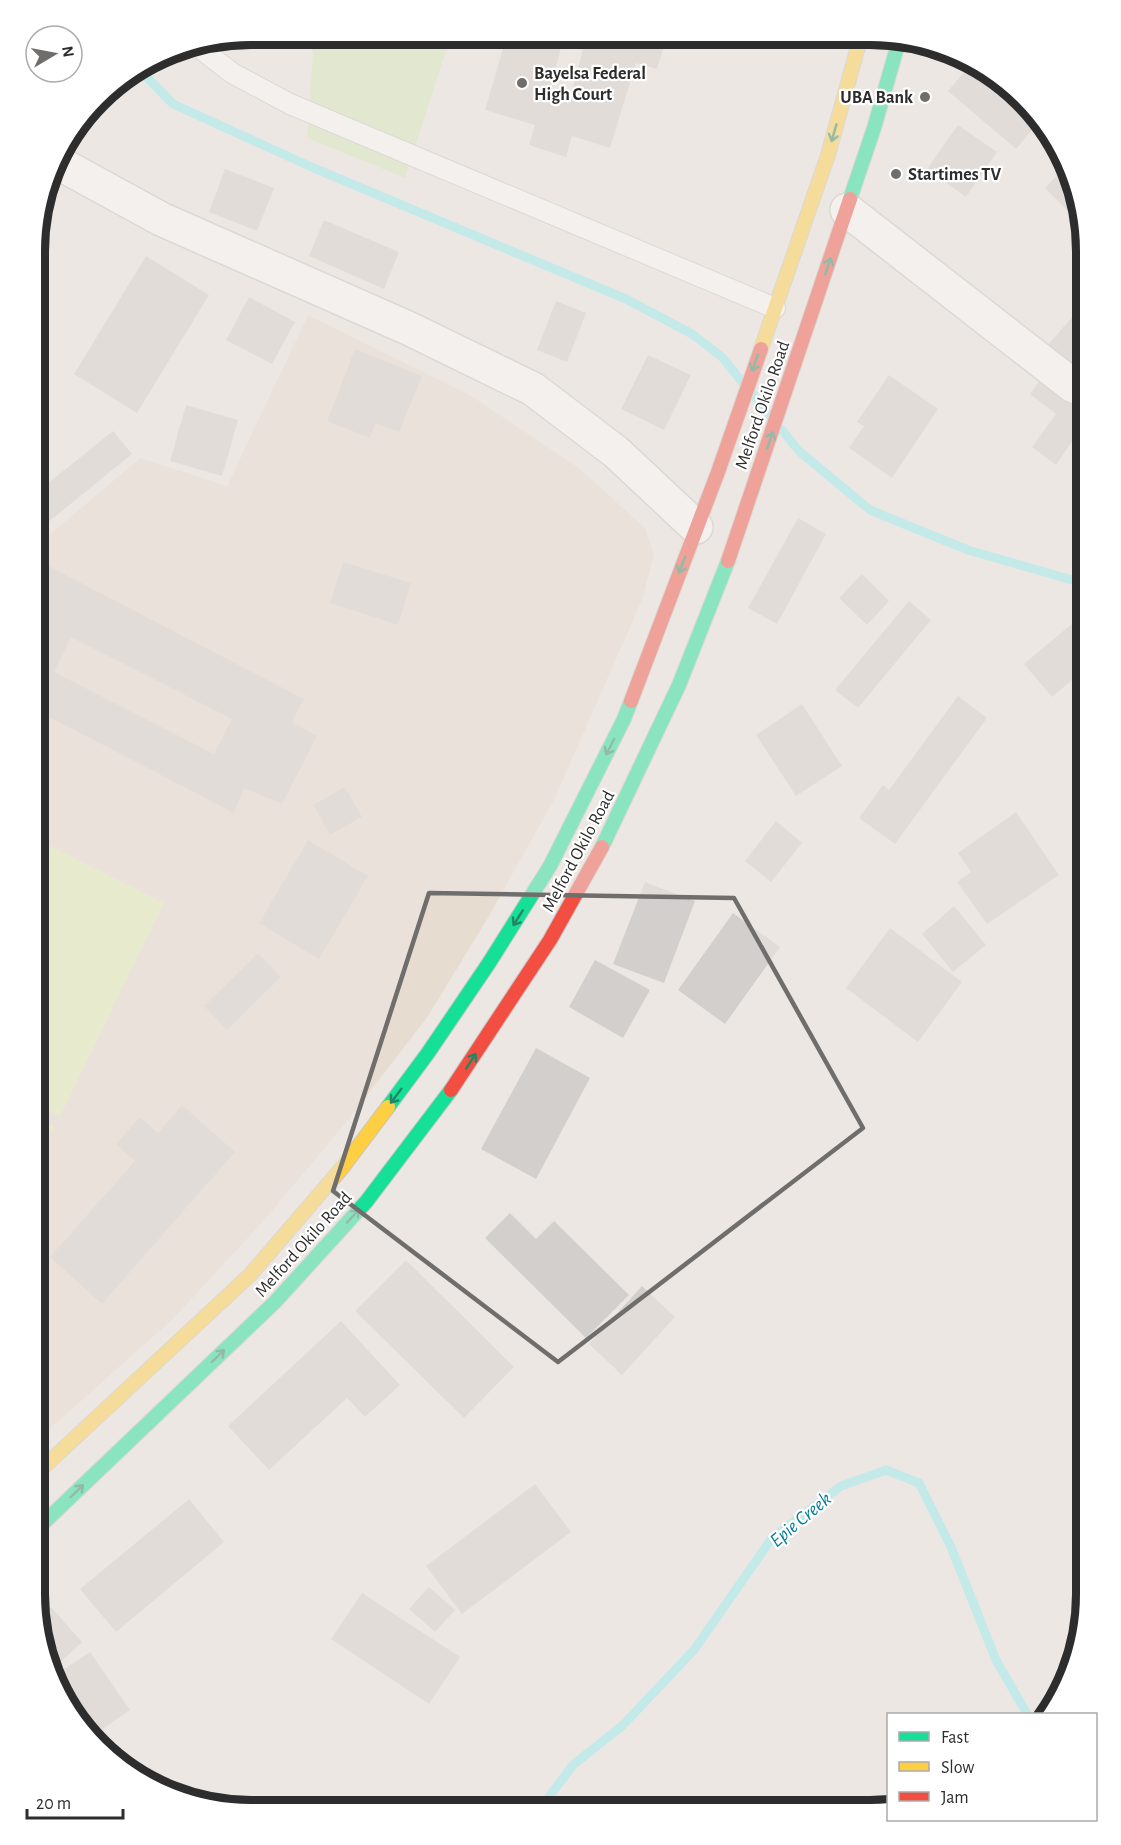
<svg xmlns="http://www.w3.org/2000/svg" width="1121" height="1845" font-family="'Alegreya Sans',sans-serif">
	<rect width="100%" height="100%" fill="#ece7e2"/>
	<!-- education -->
	<polygon fill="#e7dcd0" points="308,315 470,395 579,468 645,528 654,554 642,600 554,800 489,916 428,1016 345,1124 260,1225 173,1319 35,1442 36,546 140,458 227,486"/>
	<!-- green -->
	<polygon fill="#d5e9b9" points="306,35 451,35 405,178 307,138 313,53"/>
	<!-- pitch -->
	<g fill="#e2edb7">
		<polygon points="36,839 164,903 60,1116 35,1104"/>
		<polygon points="35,1117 54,1127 35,1166"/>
	</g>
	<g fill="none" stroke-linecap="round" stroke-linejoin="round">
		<!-- stream -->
		<g stroke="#92eaf1" stroke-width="9">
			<polyline points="139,69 173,104 316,169 626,299 692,334 722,357 743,383"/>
			<polyline points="752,393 771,417"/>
			<polyline points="782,430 799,451 870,510 968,550 1086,584"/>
			<polyline points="539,1810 573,1765 622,1726 694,1650 772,1538 841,1486 886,1470 919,1483 951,1547 996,1660 1027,1714"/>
		</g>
	</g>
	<!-- building -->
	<g fill="#d2cfcc" fill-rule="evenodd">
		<path d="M507 35H551L667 36 657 69 636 63 610 148 572 136 566 157 529 145 535 125 485 110ZM563 40 584 45 569 103 548 97Z"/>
		<polygon points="969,66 1002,79 1036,125 1016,149 948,91"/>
		<polygon points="958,125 997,152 966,197 927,169"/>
		<polygon points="1067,165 1070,169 1081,224 1045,188"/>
		<polygon points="225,169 274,188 257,231 209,212"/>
		<polygon points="324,220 399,252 384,289 309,256"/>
		<polygon points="146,256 209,295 137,413 74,374"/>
		<polygon points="249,297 295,322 272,364 226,340"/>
		<polygon points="556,301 586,313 567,362 537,350"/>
		<polygon points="1086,301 1086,377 1047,346"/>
		<polygon points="355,349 422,376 399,432 376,423 370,438 327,421"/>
		<polygon points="648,355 691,375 664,430 621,409"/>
		<polygon points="889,375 938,409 892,478 849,448 864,426 857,422"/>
		<polygon points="1040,380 1086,414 1086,421 1056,465 1032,447 1056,414 1030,394"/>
		<polygon points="186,405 238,420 222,476 170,461"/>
		<polygon points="113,431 132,454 36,532 36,493"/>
		<polygon points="798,518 826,534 777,624 748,608"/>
		<path d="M37 560 304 699 292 722 317 736 282 804 244 788 234 813 36 710ZM71 637 232 719 214 754 54 672Z"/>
		<polygon points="343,562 411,583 398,625 330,603"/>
		<polygon points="862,574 889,601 867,625 839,598"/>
		<polygon points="909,601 931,620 858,708 835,690"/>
		<polygon points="1080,617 1086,625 1086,668 1052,697 1024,664"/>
		<polygon points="958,696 987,718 895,844 859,818 883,785 889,790"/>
		<polygon points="802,704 842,766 796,796 756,735"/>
		<polygon points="345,787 362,817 330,835 313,805"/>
		<polygon points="1016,812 1059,875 987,924 957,882 971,872 958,853"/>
		<polygon points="776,821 802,843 771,882 745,861"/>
		<polygon points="308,840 368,876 319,959 259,923"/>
		<polygon points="645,882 695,901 664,983 613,964"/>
		<polygon points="954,906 986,945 953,972 922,934"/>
		<polygon points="733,913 780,947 725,1024 678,990"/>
		<polygon points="890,928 962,982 918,1042 846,988"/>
		<polygon points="258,953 281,977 227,1030 204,1006"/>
		<polygon points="595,960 650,990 623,1038 569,1007"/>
		<polygon points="536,1048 590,1078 536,1179 481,1149"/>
		<polygon points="182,1105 235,1152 102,1304 50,1257 135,1161 116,1144 140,1117 158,1133"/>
		<polygon points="510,1213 536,1239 554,1221 629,1295 586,1338 485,1238"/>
		<polygon points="406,1260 514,1367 464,1418 355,1311"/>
		<polygon points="642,1286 675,1317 622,1375 589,1344"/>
		<polygon points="341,1321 400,1385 365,1417 347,1398 269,1470 228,1426"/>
		<polygon points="535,1484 571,1532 462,1614 426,1566"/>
		<polygon points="189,1499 224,1542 116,1632 80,1589"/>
		<polygon points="429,1587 455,1610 435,1632 409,1609"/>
		<polygon points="362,1593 460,1657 429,1704 331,1639"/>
		<polygon points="51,1607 82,1642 51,1671 39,1618"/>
		<polygon points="90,1652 130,1710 100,1731 60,1672"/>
	</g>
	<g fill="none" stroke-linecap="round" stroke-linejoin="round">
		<!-- lane casing -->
		<g stroke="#c7c6c5" stroke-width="22">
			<polyline id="lane" points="196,45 232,73 290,104 775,308"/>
		</g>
		<!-- street casing -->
		<g stroke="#c7c6c5" stroke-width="36">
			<g id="street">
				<polyline points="55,161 161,219 410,329 533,389 616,452 696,527"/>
				<polyline points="847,210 1072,385 1086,391"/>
			</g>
		</g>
		<!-- fast casing -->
		<g stroke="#c7c6c5" stroke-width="16">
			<g id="fast">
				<polyline points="850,199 874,128 900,37"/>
				<polyline points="602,847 679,685 728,561"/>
				<polyline points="388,1107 428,1053 489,963 550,866 624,719 631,701"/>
				<polyline points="35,1531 275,1302 366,1202 451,1090"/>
			</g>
		</g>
		<!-- slow casing -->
		<g stroke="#c7c6c5" stroke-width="16">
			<g id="slow">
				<polyline points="761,349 828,155 861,36"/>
				<polyline points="35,1475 250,1275 342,1168 388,1107"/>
			</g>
		</g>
		<!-- jam casing -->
		<g stroke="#c7c6c5" stroke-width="16">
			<g id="jam">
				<polyline points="728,561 850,199"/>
				<polyline points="631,701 718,472 761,349"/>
				<polyline points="451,1090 550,940 602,847"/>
			</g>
		</g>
		<!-- lane -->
		<use href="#lane" stroke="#fcfbfb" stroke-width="20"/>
		<!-- street -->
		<use href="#street" stroke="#fcfbfb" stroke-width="33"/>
		<!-- fast -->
		<use href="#fast" stroke="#16e098" stroke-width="14"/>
		<!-- slow -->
		<use href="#slow" stroke="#ffcf43" stroke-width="14"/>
		<!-- jam -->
		<use href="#jam" stroke="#f24e42" stroke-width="14"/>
	</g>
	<!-- one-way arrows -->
	<defs><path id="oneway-shaft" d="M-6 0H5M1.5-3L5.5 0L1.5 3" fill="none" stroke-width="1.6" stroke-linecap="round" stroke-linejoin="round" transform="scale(1.5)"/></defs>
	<g stroke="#228662">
		<use href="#oneway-shaft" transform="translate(834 133) rotate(106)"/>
		<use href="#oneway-shaft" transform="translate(828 266) rotate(-72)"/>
		<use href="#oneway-shaft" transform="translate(755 363) rotate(109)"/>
		<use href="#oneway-shaft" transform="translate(770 440) rotate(-71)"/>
		<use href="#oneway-shaft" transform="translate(682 565) rotate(111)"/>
		<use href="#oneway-shaft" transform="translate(610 747) rotate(117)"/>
		<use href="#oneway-shaft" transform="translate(518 918) rotate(122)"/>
		<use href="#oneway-shaft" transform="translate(471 1061) rotate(-57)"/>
		<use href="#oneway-shaft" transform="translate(396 1096) rotate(127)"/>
		<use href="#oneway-shaft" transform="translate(353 1216) rotate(-48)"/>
		<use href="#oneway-shaft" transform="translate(218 1356) rotate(-44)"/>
		<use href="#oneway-shaft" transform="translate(77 1491) rotate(-44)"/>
	</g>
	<!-- marked area -->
	<path d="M0 0H1121V1845H0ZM429 893 734 898 863 1128 558 1362 333 1191Z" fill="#ece7e2" fill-opacity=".55" fill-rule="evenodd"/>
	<path fill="none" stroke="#706e6c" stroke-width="4.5" stroke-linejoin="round" d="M429 893 734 898 863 1128 558 1362 333 1191Z"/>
	<!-- markers -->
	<g fill="#706e6c" stroke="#fff" stroke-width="2">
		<circle cx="522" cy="83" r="6"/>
		<circle cx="925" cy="97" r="6"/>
		<circle cx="896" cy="174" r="6"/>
	</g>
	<g text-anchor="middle" stroke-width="4.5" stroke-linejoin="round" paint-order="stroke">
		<!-- poi labels -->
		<g font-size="18" font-weight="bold" fill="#2d2d2d" stroke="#fff" text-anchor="start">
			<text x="534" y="79">Bayelsa Federal<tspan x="534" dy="21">High Court</tspan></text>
			<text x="913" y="103" text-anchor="end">UBA Bank</text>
			<text x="908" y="180">Startimes TV</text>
		</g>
		<!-- street labels -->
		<g font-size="18" fill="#2d2d2d" stroke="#fff">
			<text transform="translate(762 405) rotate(-71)" y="6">Melford Okilo Road</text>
			<text transform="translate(578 851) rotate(-62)" y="6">Melford Okilo Road</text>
			<text transform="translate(303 1244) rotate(-48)" y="6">Melford Okilo Road</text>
		</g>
		<!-- water labels -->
		<g font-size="20" font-style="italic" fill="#057c95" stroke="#fff">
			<text transform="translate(800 1519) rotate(-40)" y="7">Epie Creek</text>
		</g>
	</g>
	<!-- crop -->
	<path d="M0 0H1121V1845H0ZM251 45H870A206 206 0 0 1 1076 251V1594A206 206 0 0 1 870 1800H251A206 206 0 0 1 45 1594V251A206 206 0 0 1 251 45Z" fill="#fff" fill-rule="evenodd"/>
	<path fill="none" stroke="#2d2d2d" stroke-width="8" d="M251 45H870A206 206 0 0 1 1076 251V1594A206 206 0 0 1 870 1800H251A206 206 0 0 1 45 1594V251A206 206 0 0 1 251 45Z"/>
	<!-- legend -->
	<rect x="887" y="1713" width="210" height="108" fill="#ffffff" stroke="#ababab" stroke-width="1.5"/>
	<rect x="899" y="1732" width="30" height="9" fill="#16e098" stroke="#ababab" stroke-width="1.5"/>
	<text x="941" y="1743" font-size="18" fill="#2d2d2d">Fast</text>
	<rect x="899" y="1762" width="30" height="9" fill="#ffcf43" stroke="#ababab" stroke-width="1.5"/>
	<text x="941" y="1773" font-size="18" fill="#2d2d2d">Slow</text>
	<rect x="899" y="1792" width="30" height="9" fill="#f24e42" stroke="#ababab" stroke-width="1.5"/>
	<text x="941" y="1803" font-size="18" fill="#2d2d2d">Jam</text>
	<!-- north arrow -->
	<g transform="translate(54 54) rotate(80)"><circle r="28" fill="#ffffff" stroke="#ababab" stroke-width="1.5"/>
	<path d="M0-4.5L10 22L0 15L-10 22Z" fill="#706e6c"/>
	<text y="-9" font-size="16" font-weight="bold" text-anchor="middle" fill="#2d2d2d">N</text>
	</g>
	<!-- scale -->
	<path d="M27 1809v9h96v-9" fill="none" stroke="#2d2d2d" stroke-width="3"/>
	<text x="36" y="1809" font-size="18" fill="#2d2d2d" stroke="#ffffff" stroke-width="4.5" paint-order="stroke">20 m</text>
</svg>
